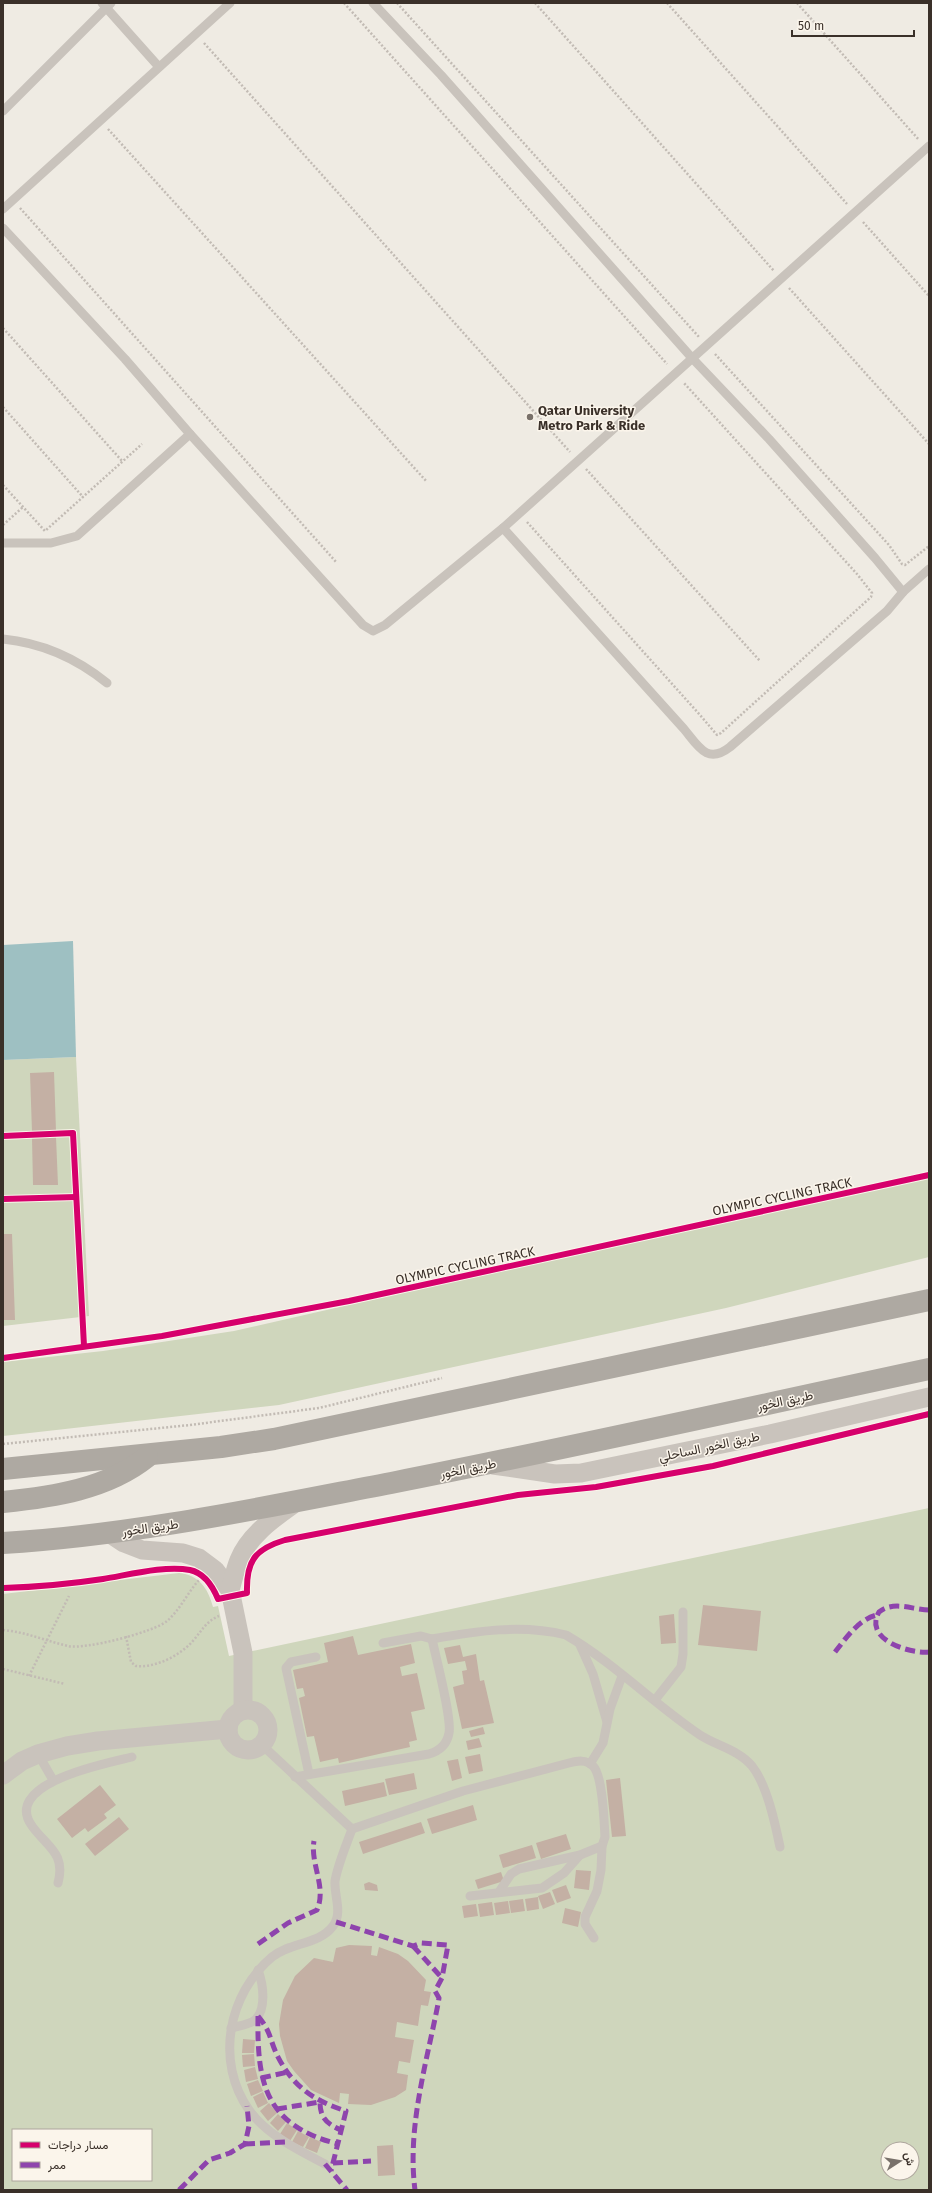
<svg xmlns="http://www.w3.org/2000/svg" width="932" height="2193" font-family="'Fira Sans',Vazirmatn,sans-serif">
	<rect width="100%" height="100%" fill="#efebe3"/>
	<!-- green -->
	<g fill="#cfd6bc" fill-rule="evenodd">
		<polygon points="76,1057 89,1316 3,1326 3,1060"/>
		<polygon points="929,1173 929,1257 726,1308 279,1405 3,1436 3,1362 103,1351 234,1331"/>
		<path d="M929 1508V2190H3V1594L179 1573C199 1575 208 1588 213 1607L218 1606 229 1656ZM13 2130H151V2180H13ZM888 2149H912V2173H888Z"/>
	</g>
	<!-- water -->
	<polygon fill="#9ec0c2" points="73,941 76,1057 3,1060 3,945"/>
	<!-- building -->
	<g fill="#c4b0a4">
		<polygon points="54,1072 56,1131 32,1132 30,1073"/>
		<polygon points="56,1137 58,1185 33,1185 32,1138"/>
		<polygon points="3,1234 12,1234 15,1320 3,1320"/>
		<polygon points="703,1605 761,1611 757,1651 698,1645"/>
		<polygon points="674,1614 676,1643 661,1644 659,1616"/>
		<polygon points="353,1636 358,1655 411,1644 415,1663 400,1667 402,1676 417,1673 425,1709 411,1712 417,1740 409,1742 410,1747 339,1763 338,1758 320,1762 314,1736 307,1737 299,1698 305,1696 303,1688 297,1689 293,1670 328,1662 324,1643"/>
		<polygon points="460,1645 463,1657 476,1654 480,1681 484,1680 494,1723 462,1729 453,1687 464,1684 462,1671 467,1670 465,1661 448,1664 444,1648"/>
		<polygon points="483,1727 485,1734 471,1737 469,1731"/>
		<polygon points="479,1738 482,1747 468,1750 466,1741"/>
		<polygon points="480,1754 483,1771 469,1774 465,1757"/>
		<polygon points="458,1759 462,1778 452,1781 447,1761"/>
		<polygon points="414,1773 417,1789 389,1795 385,1779"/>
		<polygon points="620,1778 626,1836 612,1837 606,1780"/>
		<polygon points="384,1782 387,1796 345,1806 342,1791"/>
		<polygon points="100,1785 116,1805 104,1814 107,1818 88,1832 85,1828 72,1838 57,1819"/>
		<polygon points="473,1805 477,1820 432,1834 427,1819"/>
		<polygon points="119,1817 129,1829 95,1856 85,1844"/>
		<polygon points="421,1822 425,1833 363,1854 359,1842"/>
		<polygon points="566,1834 571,1849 541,1859 536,1843"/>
		<polygon points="532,1845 536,1858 503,1868 499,1855"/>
		<polygon points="576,1870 591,1871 589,1890 574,1888"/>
		<polygon points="501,1872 504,1881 478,1889 475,1880"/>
		<polygon points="369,1882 377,1885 378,1891 365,1890 364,1884"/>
		<polygon points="566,1885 571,1898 557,1903 552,1890"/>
		<polygon points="550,1892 555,1904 543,1909 538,1896"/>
		<polygon points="538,1897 539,1909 527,1911 525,1899"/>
		<polygon points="523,1899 525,1911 511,1913 509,1901"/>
		<polygon points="508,1901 510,1913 496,1915 494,1903"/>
		<polygon points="492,1902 494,1915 480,1917 478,1904"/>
		<polygon points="476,1904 478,1916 464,1918 462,1906"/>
		<polygon points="565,1908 581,1912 578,1927 562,1923"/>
		<polygon points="349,1945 372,1946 371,1955 377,1956 379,1947 398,1954 408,1961 426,1980 424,1991 431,1992 428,2006 421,2005 418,2026 397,2022 395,2037 414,2040 410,2063 399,2061 397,2073 408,2075 406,2090 395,2097 371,2105 348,2104 349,2094 340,2093 339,2103 311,2090 294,2071 287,2061 280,2036 279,2024 283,2000 295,1976 314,1958 333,1962 336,1948"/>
		<polygon points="243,2039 255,2040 254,2053 242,2053"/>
		<polygon points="254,2054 255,2066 243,2067 242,2055"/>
		<polygon points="255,2067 258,2079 246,2082 244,2070"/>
		<polygon points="258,2080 263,2091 251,2096 247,2084"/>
		<polygon points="263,2092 268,2103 258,2108 253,2097"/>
		<polygon points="269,2103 277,2113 268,2121 260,2111"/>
		<polygon points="278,2114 286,2122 278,2131 270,2123"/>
		<polygon points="287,2123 297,2130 290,2141 280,2134"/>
		<polygon points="298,2131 309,2137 303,2147 292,2142"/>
		<polygon points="310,2137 321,2142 317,2153 305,2148"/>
		<polygon points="393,2145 395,2175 378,2176 377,2146"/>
	</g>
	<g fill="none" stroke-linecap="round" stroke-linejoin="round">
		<!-- path -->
		<g stroke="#c2bbb4" stroke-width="2.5" stroke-dasharray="2 2" stroke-linecap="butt">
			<polyline points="344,3 667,364"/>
			<polyline points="397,3 699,337"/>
			<polyline points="535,3 774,271"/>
			<polyline points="667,3 847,204"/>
			<polyline points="797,3 919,140"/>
			<polyline points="204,43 570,452"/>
			<polyline points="108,129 427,482"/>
			<polyline points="20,208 337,563"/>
			<polyline points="863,222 929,296"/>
			<polyline points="789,288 929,444"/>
			<polyline points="3,328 122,461"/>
			<polyline points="715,354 889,545 902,564 905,565 929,546"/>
			<polyline points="3,407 83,497"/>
			<polyline points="586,469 760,661"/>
			<polyline points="3,485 45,531 142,444"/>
			<polyline points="527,522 700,715 717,735 721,733 871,597 872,593 857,574 684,383"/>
			<polyline points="3,525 23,507"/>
			<polyline points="3,1444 190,1425 319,1408 442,1378"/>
			<path d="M3 1630C26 1632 46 1641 68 1646 85 1650 154 1632 167 1621 180 1610 188 1592 199 1580"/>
			<path d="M126 1636 131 1662 136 1666C155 1668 179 1656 192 1642 201 1632 206 1621 219 1616"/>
			<polyline points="3,1669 65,1684"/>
			<polyline points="29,1676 69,1596"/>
		</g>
		<!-- service -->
		<g stroke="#c9c3bc" stroke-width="9">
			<polyline points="102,3 159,67"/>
			<polyline points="373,3 441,75 692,358 769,439 875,558 903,592"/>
			<polyline points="3,111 111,3"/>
			<polyline points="3,209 230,3"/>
			<polyline points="3,228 125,359 190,434 363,625 373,631 385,625 503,528 929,146"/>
			<path d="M503 528 684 729C698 746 707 765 730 747L887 611 903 592 929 569"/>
			<polyline points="3,543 51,543 77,536 190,434"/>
			<path d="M3 639C43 643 76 658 107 683"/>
			<path d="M383 1643 421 1636 432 1639C477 1631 521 1624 566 1635 614 1663 654 1704 700 1735 717 1746 739 1750 752 1766 767 1785 775 1823 780 1847"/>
			<polyline points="580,1645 593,1674 607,1722"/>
			<polyline points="655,1700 681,1667 683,1654 683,1612"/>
			<polyline points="262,1745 352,1829"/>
			<polyline points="38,1754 53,1780"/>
			<polyline points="590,1764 603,1743 610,1709 622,1676"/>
			<polyline points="309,1774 286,1668 291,1662 316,1657"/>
			<path d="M295 1777 429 1754C439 1751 447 1745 449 1733 452 1718 436 1658 432 1639"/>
			<path d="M352 1829 463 1791 569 1763C577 1761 586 1759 593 1766 603 1776 604 1822 605 1837L602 1846 580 1855 519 1869 511 1874 499 1892"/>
			<path d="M58 1883C66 1853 47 1847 32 1826 1 1783 108 1763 132 1757"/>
			<polyline points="470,1896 542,1888 564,1873 580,1855"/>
			<polyline points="594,1938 585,1924 585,1917 597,1891 601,1870 602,1846"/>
			<path d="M231 2028C238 2026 249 2025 255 2020 267 2009 263 1983 258 1970"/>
			<path d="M325 2164C298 2150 267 2135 249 2110 215 2062 228 1994 272 1957 290 1942 319 1945 333 1926 343 1913 334 1896 335 1881 338 1864 346 1846 352 1829"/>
		</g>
		<!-- minor -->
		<g stroke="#c9c3bc" stroke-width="19">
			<polyline points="493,1465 555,1474 581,1473 770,1434 929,1397"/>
			<polyline points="109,1533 124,1543 142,1550 183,1553 199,1558 215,1570 230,1590 243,1653 243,1710"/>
			<path d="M230 1590C233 1580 235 1570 239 1560 249 1535 274 1518 295 1503"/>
			<circle cx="248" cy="1730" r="20"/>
			<polyline points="3,1775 22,1761 38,1754 67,1746 98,1741 228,1729"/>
		</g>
		<!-- motorway -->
		<g stroke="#aea9a2" stroke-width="22">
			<polyline points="3,1469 221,1447 274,1439 929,1300"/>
			<path d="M3 1502C53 1497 107 1489 147 1457"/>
			<path d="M3 1543C136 1535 265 1507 396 1482 574 1447 752 1407 929 1369"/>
		</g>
		<!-- quiet -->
		<g stroke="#8e44ad" stroke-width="5" stroke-dasharray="10 5" stroke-linecap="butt">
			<path d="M929 1610C913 1610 894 1600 879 1612 863 1639 909 1654 929 1652"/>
			<path d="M835 1652C846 1638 859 1619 877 1615"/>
			<path d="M336 1922 413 1946 421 1943 448 1945 442 1978 435 1991 439 1998 438 2004C426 2065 407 2128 415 2190"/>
			<path d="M258 1944 288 1923 317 1910C327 1887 310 1864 314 1841"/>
			<polyline points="413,1946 442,1978"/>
			<path d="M258 2016C272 2033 269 2039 278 2057 294 2088 315 2101 346 2111L331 2171"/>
			<path d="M258 2016C257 2084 265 2125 338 2144"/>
			<polyline points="261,2078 288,2072"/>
			<path d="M277 2109 320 2102C320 2118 327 2124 341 2130"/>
			<polyline points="245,2144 286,2142"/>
			<polyline points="333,2163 371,2161"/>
			<polyline points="325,2164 347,2190"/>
			<polyline points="179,2190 209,2160 230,2153 245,2144 249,2126 247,2106"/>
		</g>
		<!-- cycleway casing -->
		<g stroke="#fbf5eb" stroke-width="8">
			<g id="cycleway">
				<polyline points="3,1136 73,1133 84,1346"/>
				<polyline points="3,1199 76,1197"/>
				<polyline points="3,1358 162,1336 349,1301 929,1175"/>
				<path d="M3 1588C36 1587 70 1584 103 1579 128 1575 165 1565 190 1570 204 1573 213 1587 218 1599L247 1593C246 1561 255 1549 285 1540L518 1495 596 1487 713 1466 929 1414"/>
			</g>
		</g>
		<!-- cycleway -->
		<use href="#cycleway" stroke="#d6006c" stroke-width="6"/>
	</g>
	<!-- markers -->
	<circle fill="#79716a" stroke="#fbf5eb" stroke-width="1.5" cx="530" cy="417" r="4"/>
	<g text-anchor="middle" stroke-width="3" stroke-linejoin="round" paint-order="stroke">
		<!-- poi labels -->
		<g font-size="13" font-weight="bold" fill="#3a3029" stroke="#fbf5eb" text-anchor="start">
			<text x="538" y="415">Qatar University<tspan x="538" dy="15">Metro Park &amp; Ride</tspan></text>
		</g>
		<!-- street labels -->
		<g font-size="13" fill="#3a3029" stroke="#fbf5eb">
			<text transform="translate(782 1196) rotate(-12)" y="5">OLYMPIC CYCLING TRACK</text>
			<text transform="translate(465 1265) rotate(-12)" y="5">OLYMPIC CYCLING TRACK</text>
			<text transform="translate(785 1400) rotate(-12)" y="5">طريق الخور</text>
			<text transform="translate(709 1446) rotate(-12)" y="5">طريق الخور الساحلي</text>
			<text transform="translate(468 1468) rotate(-11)" y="5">طريق الخور</text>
			<text transform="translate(150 1527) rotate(-8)" y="5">طريق الخور</text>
		</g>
	</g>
	<!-- border -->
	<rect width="932" height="2193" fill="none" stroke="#3a3029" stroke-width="8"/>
	<!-- legend -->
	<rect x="12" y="2129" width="140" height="52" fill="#fbf5eb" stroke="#aea69d"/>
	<rect x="20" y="2142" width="20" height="6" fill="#d6006c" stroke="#aea69d"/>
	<text x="48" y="2149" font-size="12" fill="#3a3029">مسار دراجات</text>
	<rect x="20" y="2162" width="20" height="6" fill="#8e44ad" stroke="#aea69d"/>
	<text x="48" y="2169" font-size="12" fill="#3a3029">ممر</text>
	<!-- north arrow -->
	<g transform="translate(900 2161) rotate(78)"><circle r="19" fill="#fbf5eb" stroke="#aea69d"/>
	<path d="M0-3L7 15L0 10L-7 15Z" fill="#79716a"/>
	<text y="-6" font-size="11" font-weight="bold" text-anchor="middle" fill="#3a3029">ش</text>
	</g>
	<!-- scale -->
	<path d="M792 30v6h122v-6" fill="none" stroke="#3a3029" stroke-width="2"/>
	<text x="798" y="30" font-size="12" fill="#3a3029" stroke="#fbf5eb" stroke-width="3" paint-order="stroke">50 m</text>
</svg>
